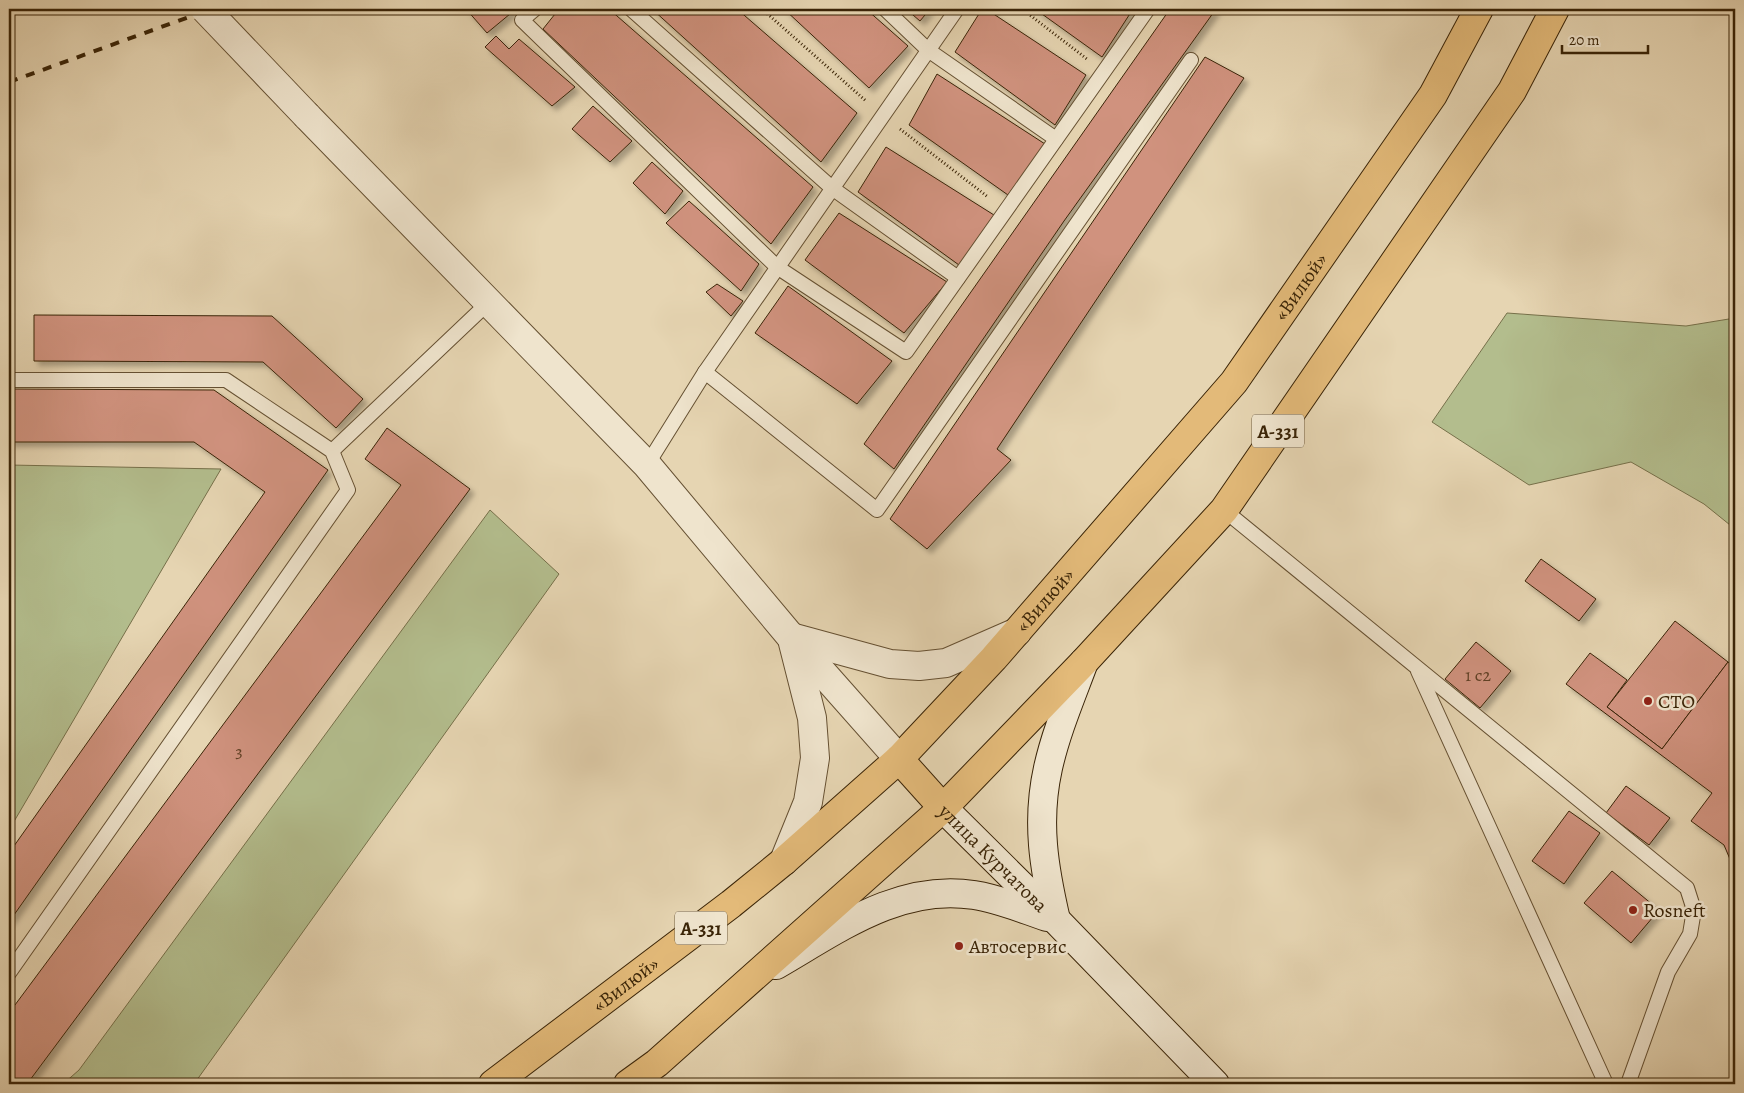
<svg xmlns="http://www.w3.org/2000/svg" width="1744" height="1093" font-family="Alegreya,serif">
	<defs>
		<filter id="shadow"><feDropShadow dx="4.5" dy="4.5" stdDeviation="2.5" flood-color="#0004"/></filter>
	</defs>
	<rect width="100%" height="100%" fill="#e6d5b2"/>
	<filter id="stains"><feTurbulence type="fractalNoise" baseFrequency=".004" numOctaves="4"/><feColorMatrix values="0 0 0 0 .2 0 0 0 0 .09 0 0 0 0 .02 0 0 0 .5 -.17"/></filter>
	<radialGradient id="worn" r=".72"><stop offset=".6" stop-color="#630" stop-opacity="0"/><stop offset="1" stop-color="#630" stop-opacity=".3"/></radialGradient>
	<!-- green -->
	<g fill="#b3bd8d" stroke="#76704a">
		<polygon points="1507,313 1686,326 1735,318 1735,529 1704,504 1631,462 1529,485 1432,422"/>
		<polygon points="9,465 221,469 9,830"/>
		<polygon points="490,510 559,574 194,1084 63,1084 79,1070"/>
	</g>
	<!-- building -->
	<g fill="#d0927e" stroke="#3a2407" filter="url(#shadow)">
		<polygon points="466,9 516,9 487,33"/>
		<polygon points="559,9 609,9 813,187 771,244 543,29"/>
		<polygon points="652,9 737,9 857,113 821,162"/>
		<polygon points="784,9 866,9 908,46 869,88"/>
		<polygon points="906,9 930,9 920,21"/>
		<polygon points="982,9 986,9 1086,75 1055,125 955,52"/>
		<polygon points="1035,9 1133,9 1102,57"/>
		<polygon points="1170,9 1216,9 1064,221 894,469 864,444"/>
		<polygon points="496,36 509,49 519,39 575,87 552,106 485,47"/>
		<polygon points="1205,57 1244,78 997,449 1011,460 927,549 890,519"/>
		<polygon points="937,74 1045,144 1008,195 909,125"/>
		<polygon points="593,106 632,141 610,162 572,129"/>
		<polygon points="886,147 994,215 959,265 858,192"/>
		<polygon points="652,162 683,191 665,214 633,183"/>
		<polygon points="689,201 759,264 741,291 666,223"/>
		<polygon points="839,213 947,282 904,333 805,260"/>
		<polygon points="717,284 743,301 731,316 706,292"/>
		<polygon points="788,286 892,361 857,404 755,333"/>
		<polygon points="34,315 272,316 363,399 336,428 263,362 34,361"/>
		<polygon points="9,389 214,390 328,470 9,922 9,853 265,492 194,442 9,442"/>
		<polygon points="387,428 470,489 27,1084 9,1084 9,1013 401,485 365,459"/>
		<polygon points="1541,559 1596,599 1579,621 1525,581"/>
		<polygon points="1675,621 1728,662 1662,749 1607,707"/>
		<polygon points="1476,642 1511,671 1480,708 1445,679"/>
		<polygon points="1590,653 1627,680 1607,707 1662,749 1728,662 1735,667 1735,871 1724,845 1691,821 1712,793 1566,684"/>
		<polygon points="1626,786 1670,818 1649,845 1606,813"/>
		<polygon points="1569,811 1600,833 1564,884 1532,861"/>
		<polygon points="1612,871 1659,910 1631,943 1584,903"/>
	</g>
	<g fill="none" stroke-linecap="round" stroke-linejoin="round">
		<!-- lane casing -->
		<g stroke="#655032" stroke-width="16">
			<g id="lane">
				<polyline points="535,9 522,20 777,267 906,352 1148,9"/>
				<polyline points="631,9 832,188 958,278"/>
				<polyline points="885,9 928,50 1056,139"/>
				<polyline points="705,372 877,510 1191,60"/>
				<polyline points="9,380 226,380 332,451 348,490 9,973"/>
				<polyline points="332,451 488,303"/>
				<polyline points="647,465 705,372 957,9"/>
				<polyline points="1224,510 1687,888 1694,910 1690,934 1668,972 1628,1084"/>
				<polyline points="1418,671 1606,1084"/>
			</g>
		</g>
		<!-- street casing -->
		<g stroke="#655032" stroke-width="30">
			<g id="street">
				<polyline points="307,116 647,465 791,637 899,759"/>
				<polyline points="791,637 890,664 919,666 946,663 1017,632"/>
				<polyline points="784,861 808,802 815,758 812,718 793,643"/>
			</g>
		</g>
		<!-- secondary casing -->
		<g stroke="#3a2407" stroke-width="30">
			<g id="secondary">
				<path id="s1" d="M943 808 1056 920 1215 1084"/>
				<path d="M1056 920C1044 868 1036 822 1048 768 1056 732 1071 697 1084 662"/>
				<path d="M776 965C837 930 899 883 974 895 1000 899 1023 909 1047 917"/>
			</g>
		</g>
		<!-- highway casing -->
		<g stroke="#3a2407" stroke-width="30">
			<g id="highway">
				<polyline points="899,759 943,808"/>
				<path id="s2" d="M493 1084 731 904 784 861 899 759 994 658 1234 382 1433 95 1479 9"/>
				<polyline points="628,1084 657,1063 943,808 1084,662 1224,510 1512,91 1555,9"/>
			</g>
		</g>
		<!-- path -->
		<g stroke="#3a2407" stroke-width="3" stroke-dasharray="1 2.5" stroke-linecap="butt">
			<polyline points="762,9 866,101"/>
			<polyline points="1022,9 1087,59"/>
			<polyline points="900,129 988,197"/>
		</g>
		<!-- lane -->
		<use href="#lane" stroke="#efe4cd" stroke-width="14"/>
		<!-- street -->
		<use href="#street" stroke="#efe4cd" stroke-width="28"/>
		<!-- secondary -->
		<use href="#secondary" stroke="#efe4cd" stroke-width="28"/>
		<!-- highway -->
		<use href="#highway" stroke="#e3ba79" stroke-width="28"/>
		<!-- rail -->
		<polyline stroke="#3a2407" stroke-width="4" stroke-dasharray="9 9" stroke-linecap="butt" points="9,82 211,9"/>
		<!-- street-bridge casing -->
		<g stroke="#655032" stroke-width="30" stroke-linecap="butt">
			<polyline id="street-bridge" points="205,9 307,116"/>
		</g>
		<!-- street-bridge -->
		<use href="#street-bridge" stroke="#efe4cd" stroke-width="28"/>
	</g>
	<!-- markers -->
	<g fill="#8f2418" stroke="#efe4cd" stroke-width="2">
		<circle cx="1648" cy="701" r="5"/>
		<circle cx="1633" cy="910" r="5"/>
		<circle cx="959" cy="946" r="5"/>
	</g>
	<g text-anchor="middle" stroke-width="5" stroke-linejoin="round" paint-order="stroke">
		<!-- number labels -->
		<g font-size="18" fill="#604025">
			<text x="1478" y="681">1 с2</text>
			<text x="239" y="757">3</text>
		</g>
		<!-- shield labels -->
		<g fill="#efe4cd" stroke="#705e42" stroke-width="1">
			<rect x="1252" y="414.5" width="52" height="33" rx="4"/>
			<rect x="675" y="911.5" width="52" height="33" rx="4"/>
		</g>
		<g font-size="19" font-weight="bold" fill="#3a2407">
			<text x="1278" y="438">А-331</text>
			<text x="701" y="935">А-331</text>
		</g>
		<!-- street labels -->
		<g font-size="20" fill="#3a2407" stroke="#efe4cd">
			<text dy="7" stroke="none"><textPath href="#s2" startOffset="1141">«Вилюй»</textPath></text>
			<text dy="7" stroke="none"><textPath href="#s2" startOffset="736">«Вилюй»</textPath></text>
			<text dy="7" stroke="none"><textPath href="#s1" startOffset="71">улица Курчатова</textPath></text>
			<text dy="7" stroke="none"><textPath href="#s2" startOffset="166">«Вилюй»</textPath></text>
		</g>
		<!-- poi labels -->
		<g font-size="20" fill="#3a2407" stroke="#efe4cd" text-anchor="start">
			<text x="1658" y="708">СТО</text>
			<text x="1643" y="917">Rosneft</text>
			<text x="969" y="953">Автосервис</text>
		</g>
	</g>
	<!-- margin -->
	<rect width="1744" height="1093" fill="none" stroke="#e6d5b2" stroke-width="30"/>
	<rect x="10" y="10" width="1724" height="1073" fill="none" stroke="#3a2407" stroke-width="2.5"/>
	<rect x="15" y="15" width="1714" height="1063" fill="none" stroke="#3a2407"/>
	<!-- scale -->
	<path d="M1562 45v8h86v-8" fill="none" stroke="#3a2407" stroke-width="2.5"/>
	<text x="1569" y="45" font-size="15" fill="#3a2407" stroke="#efe4cd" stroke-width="4" paint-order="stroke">20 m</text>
	<rect width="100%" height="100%" filter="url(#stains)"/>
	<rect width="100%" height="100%" fill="url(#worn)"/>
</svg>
